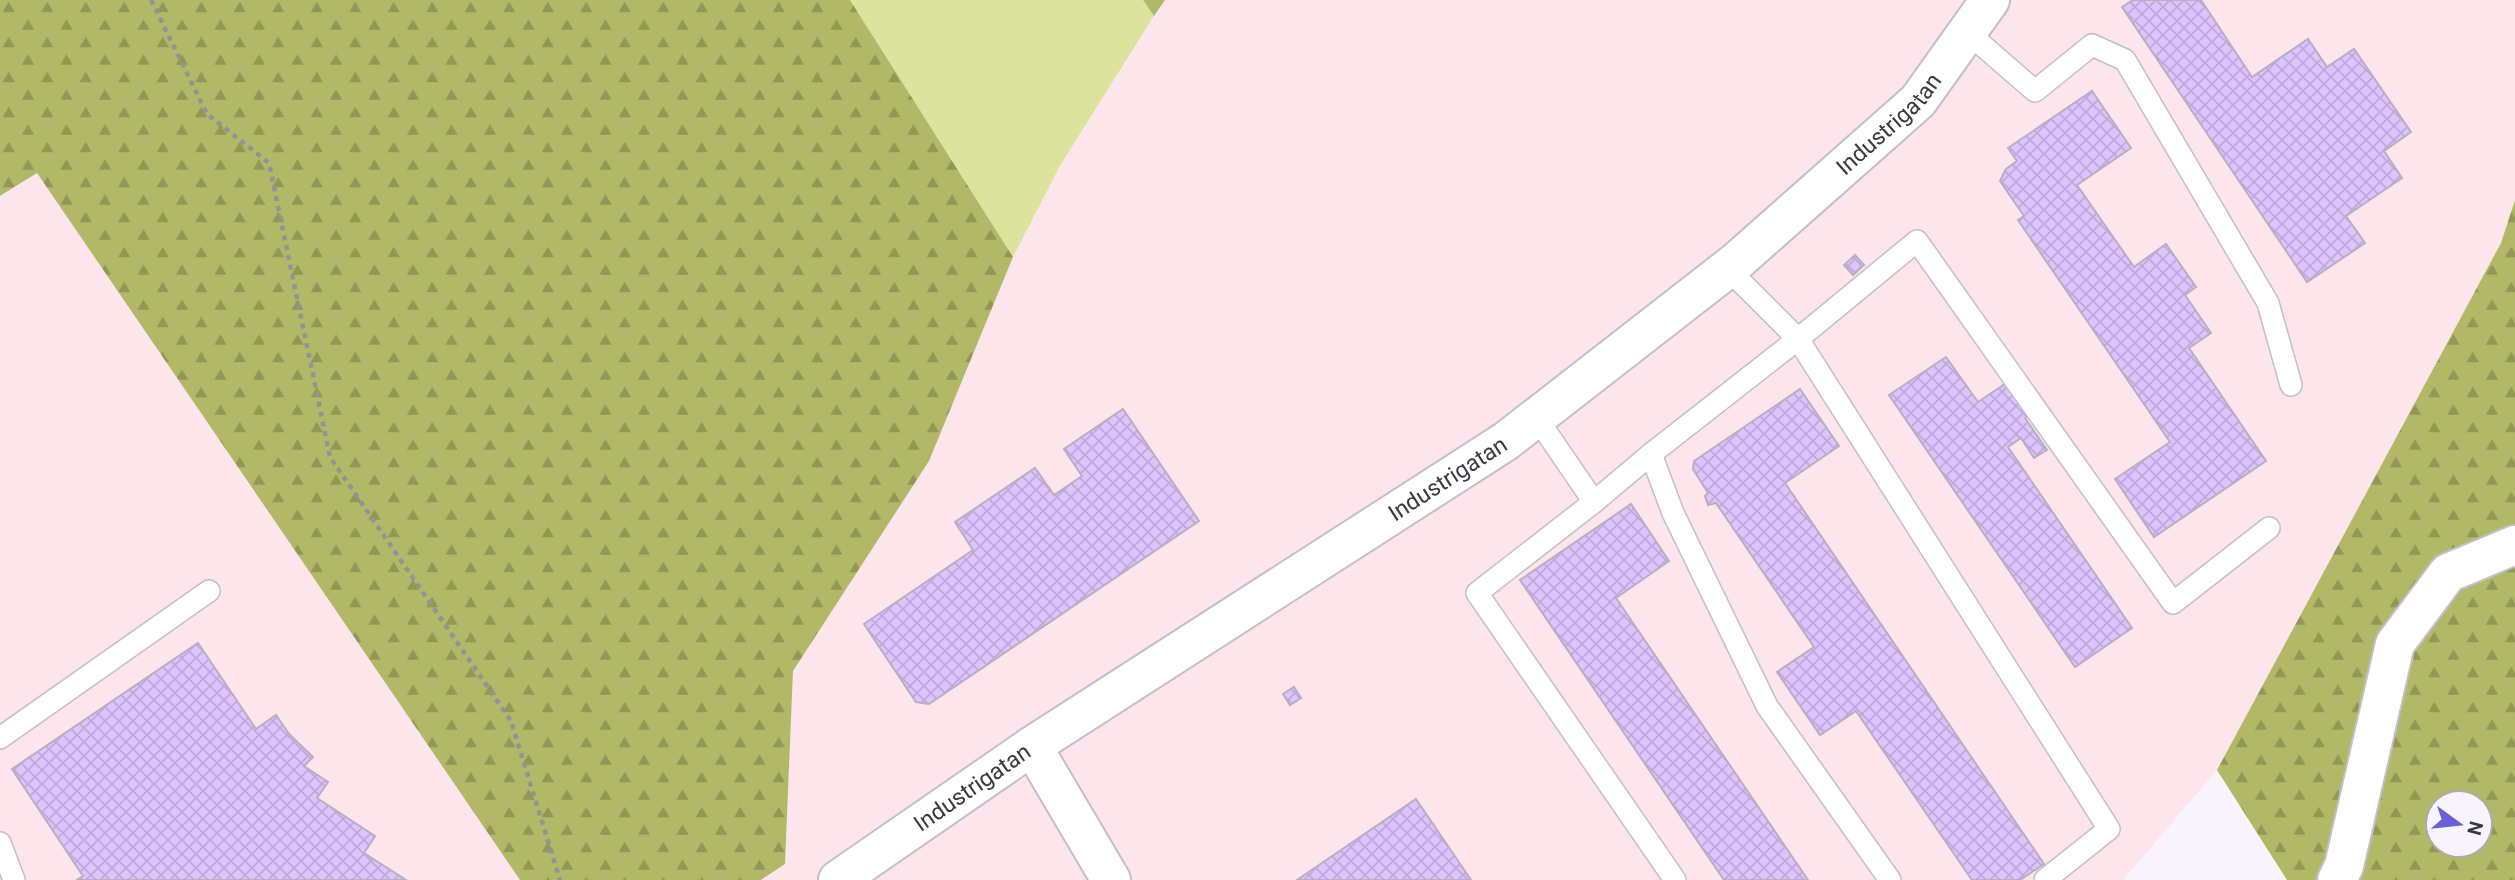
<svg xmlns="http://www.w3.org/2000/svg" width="2515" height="880" font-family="Roboto,sans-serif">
	<defs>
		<pattern id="forest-firs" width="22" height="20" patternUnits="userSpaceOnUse" patternTransform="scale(1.75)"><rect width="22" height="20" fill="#b1b966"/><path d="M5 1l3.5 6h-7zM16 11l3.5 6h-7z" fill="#919755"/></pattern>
		<pattern id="building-cross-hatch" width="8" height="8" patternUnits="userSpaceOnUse" patternTransform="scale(1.75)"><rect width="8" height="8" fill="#dec3ff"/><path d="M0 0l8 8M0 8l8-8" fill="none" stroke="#bfa8dc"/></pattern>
	</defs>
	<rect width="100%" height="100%" fill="#f7f4fe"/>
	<!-- industrial -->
	<g fill="#fee4eb">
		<polygon points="1165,0 2515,0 2515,200 2501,243 2217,770 2123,880 761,880 785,864 793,671 929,461 1013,257 1060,167"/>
		<polygon points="37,173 520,880 0,880 0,197"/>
	</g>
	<!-- grass -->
	<polygon fill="#dbe39c" points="850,0 1143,0 1154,16 1060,166 1013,257"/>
	<!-- forest -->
	<g fill="url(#forest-firs)" fill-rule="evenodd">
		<polygon points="0,0 850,0 1013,257 929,461 793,671 785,864 761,880 520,880 37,173 0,196"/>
		<polygon points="1143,0 1165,0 1154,16"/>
		<path d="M2515 200V880H2287L2217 770 2501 243ZM2438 803H2480V845H2438Z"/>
	</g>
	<!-- building -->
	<g fill="url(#building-cross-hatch)" stroke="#b6b0bf" stroke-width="2">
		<polygon points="2133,0 2201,0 2252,77 2308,39 2327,67 2354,49 2411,132 2384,151 2402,178 2346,216 2365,243 2307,282 2122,7"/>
		<polygon points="2092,91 2131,148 2077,185 2134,267 2166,244 2196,287 2185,295 2211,333 2189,348 2266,461 2154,537 2115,479 2170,442 2018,220 2024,216 2000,181 2006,169 2017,161 2008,148"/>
		<polygon points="1855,255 1864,265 1853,275 1844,265"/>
		<polygon points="1946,357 1978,402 2014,378 2036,411 2025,418 2047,450 2034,458 2021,438 2008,447 2132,628 2075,667 1889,395"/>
		<polygon points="1800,389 1839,446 1785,483 2044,864 2020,880 1972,880 1856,711 1820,735 1777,672 1814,647 1716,503 1708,505 1705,496 1708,493 1693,469 1694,461"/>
		<polygon points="1123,409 1199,521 929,704 916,702 864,624 973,550 955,522 1035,468 1054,495 1082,476 1064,449"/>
		<polygon points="1631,504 1669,561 1616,598 1808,880 1724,880 1520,580"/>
		<polygon points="198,643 256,729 276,715 289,734 313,757 304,766 328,782 317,798 375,836 364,853 406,880 77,880 83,876 12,769"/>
		<polygon points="1294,687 1301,698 1290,705 1283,694"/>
		<polygon points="1416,799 1471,880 1297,880"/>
	</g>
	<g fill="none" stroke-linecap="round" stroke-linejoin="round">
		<!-- service casing -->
		<g stroke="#c3bece" stroke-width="24">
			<g id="service">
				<polyline points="1967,32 2035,91 2092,45 2125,60 2268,303 2291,385"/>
				<polyline points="1728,269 1798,339 1917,241 2173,603 2269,528"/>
				<polyline points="1536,417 1594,502 1651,454"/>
				<polyline points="1594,502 1477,593 1675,880"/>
				<polyline points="0,738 209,591"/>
				<polyline points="0,843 14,880"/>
				<polyline points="1890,880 1767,706 1673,513 1651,454 1798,339 2109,829 2045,880"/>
			</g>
		</g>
		<!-- minor casing -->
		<g stroke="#c3bece" stroke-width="42">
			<g id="minor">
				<polyline points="1032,746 1111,880"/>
				<path id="s1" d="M838 880 1032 746 1506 441 1736 262 1918 101 1990 0"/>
				<polyline points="2337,880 2344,866 2395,644 2448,573 2515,545"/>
			</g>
		</g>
		<!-- path -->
		<polyline stroke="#949199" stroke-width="4.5" stroke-dasharray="5 5" stroke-linecap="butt" points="151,0 207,114 269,163 330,457 511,721 560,880"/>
		<!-- service -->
		<use href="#service" stroke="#fff" stroke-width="21"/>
		<!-- minor -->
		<use href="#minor" stroke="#fff" stroke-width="38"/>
	</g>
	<g text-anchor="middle" stroke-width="5" stroke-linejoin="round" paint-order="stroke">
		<!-- street labels -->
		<g font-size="23" fill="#3b383f" stroke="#f7f4fe">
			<text dy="8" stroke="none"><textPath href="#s1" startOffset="1297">Industrigatan</textPath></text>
			<text dy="8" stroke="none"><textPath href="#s1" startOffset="730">Industrigatan</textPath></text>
			<text dy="8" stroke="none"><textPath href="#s1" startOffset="163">Industrigatan</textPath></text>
		</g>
	</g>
	<!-- north arrow -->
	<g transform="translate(2459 824) rotate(105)"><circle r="33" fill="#f7f4fe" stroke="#aca9b2" stroke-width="2"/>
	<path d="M0-5L12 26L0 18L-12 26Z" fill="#695fd9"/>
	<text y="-10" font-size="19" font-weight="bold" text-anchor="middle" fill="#3b383f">N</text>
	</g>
</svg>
